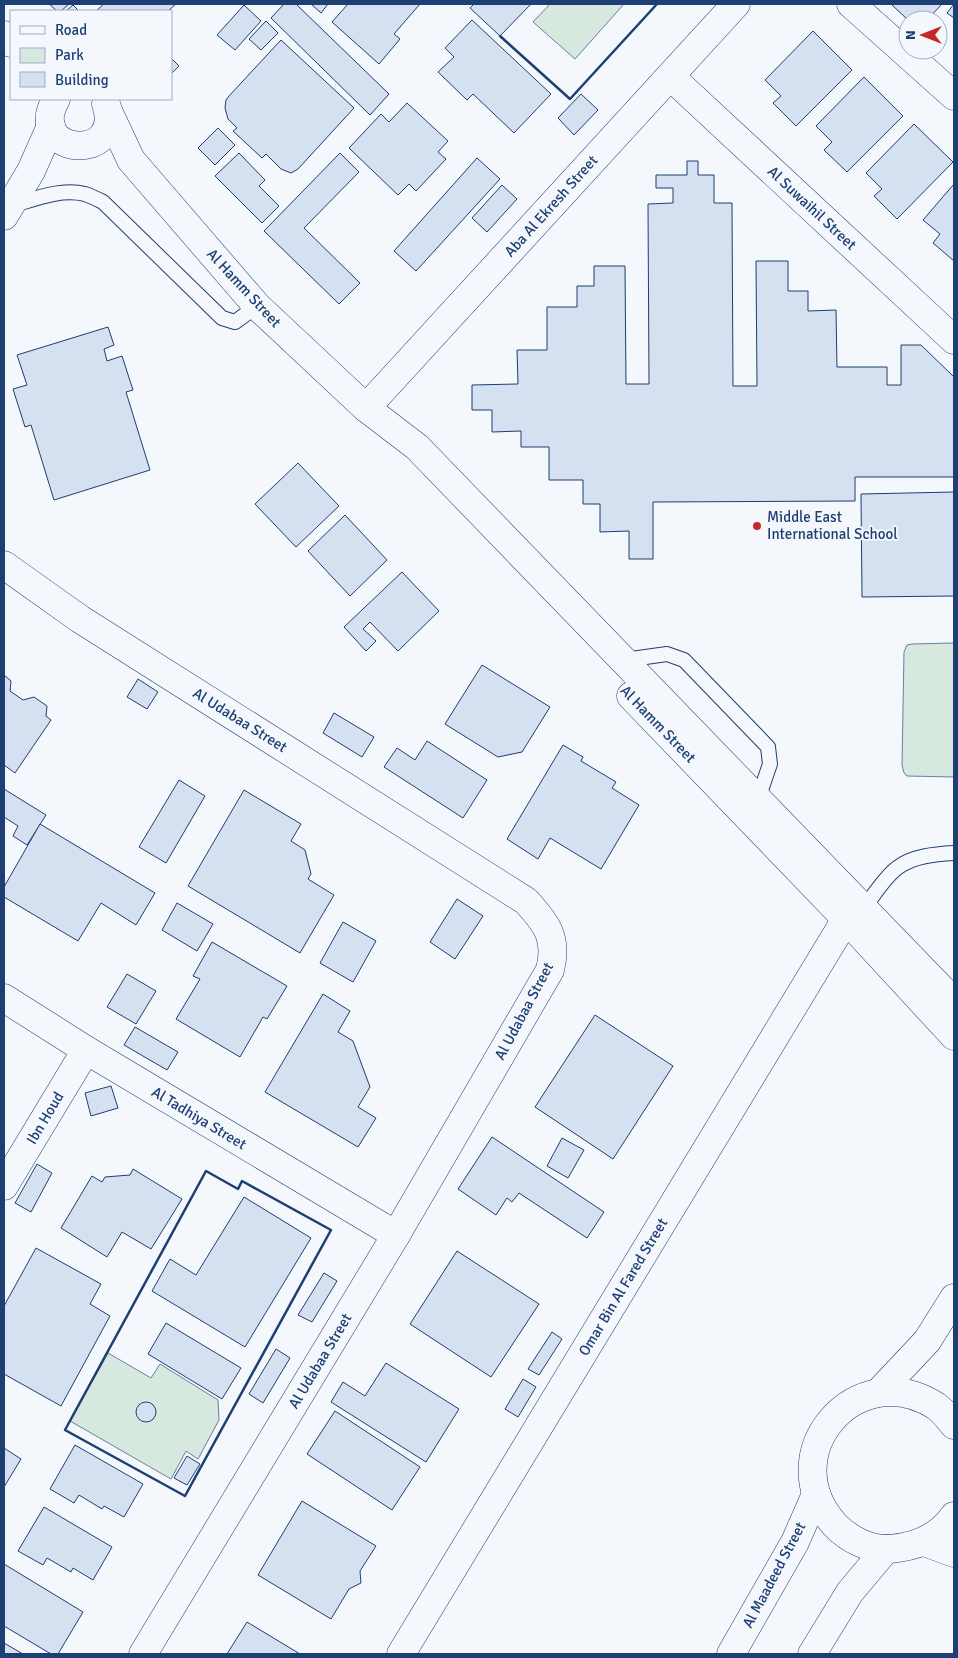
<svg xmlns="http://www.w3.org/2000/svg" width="958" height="1658" font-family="Signika,sans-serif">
	<rect width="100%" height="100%" fill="#f4f7fb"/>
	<!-- green -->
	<g fill="#d7e8df" stroke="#687fa3">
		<polygon points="550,4 624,4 575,59 533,22"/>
		<polygon points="954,643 954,777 907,776 904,773 902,765 904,652 907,645 912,644"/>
		<polygon points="108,1353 151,1378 160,1364 218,1400 219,1420 198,1459 186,1451 171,1479 70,1421"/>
	</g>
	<!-- building -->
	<g fill="#d5e0f0" stroke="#1d3f73">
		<polygon points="49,4 69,4 61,11 57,11"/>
		<polygon points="104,4 176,4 168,11 96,11"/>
		<polygon points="284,4 296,4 389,94 370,115 271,18"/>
		<polygon points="311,4 328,4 321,13"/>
		<polygon points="348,4 420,4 394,34 400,39 379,64 332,22"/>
		<polygon points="474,4 531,4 500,36 470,8"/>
		<polygon points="891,4 942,4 927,20 908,20"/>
		<polygon points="954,4 954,18 947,13"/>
		<polygon points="73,5 79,11 66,11"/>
		<polygon points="244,5 261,21 235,50 217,35"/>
		<polygon points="472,20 551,94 514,133 473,94 467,100 438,72 454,57 445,48"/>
		<polygon points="266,21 278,33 261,50 249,39"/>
		<polygon points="813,31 852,70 796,126 773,103 781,96 765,80"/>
		<polygon points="281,40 354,108 298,169 291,173 281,169 266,154 262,158 233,131 237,128 228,119 225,108 226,100 229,96"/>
		<polygon points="171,58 179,66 171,74"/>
		<polygon points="864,77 903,116 847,172 824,150 832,142 816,126"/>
		<polygon points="581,94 598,110 574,135 558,118"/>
		<polygon points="407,103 448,141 438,152 446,159 416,191 409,184 398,195 349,148 381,114 389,122"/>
		<polygon points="914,124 953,162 897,219 874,196 882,189 866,173"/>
		<polygon points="218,128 235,145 215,165 198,148"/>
		<polygon points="239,153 265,180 259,186 279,206 262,223 215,176"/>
		<polygon points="340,153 359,172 304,228 360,283 339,304 264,231"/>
		<polygon points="477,158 500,179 416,271 394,251"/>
		<polygon points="687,161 698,161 698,175 714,175 714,203 732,203 733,386 757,386 756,261 788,261 788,291 808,291 808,311 836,310 837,367 887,367 887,385 901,385 901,345 921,345 954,377 954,477 855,477 855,501 653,502 653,559 629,559 629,531 600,532 600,504 583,504 583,480 549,480 549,447 521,447 521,431 492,432 492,410 472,410 472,385 518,384 517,350 547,350 547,307 577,307 577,286 594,286 594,266 625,266 626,384 649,384 648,204 673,203 673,188 656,188 656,175 687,175"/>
		<polygon points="954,184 954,261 933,243 940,234 923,220"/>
		<polygon points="502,185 517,199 487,232 472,218"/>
		<polygon points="108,327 114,345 104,349 107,361 122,356 133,390 126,392 150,470 54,500 31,425 25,427 13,389 27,385 17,355"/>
		<polygon points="298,463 339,506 296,547 255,504"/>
		<polygon points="954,492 954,596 862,597 861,494"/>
		<polygon points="345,515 387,560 350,596 308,551"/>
		<polygon points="402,572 439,611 398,651 370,622 363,629 376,641 366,651 344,627"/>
		<polygon points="482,665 550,707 522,752 498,757 445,724"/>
		<polygon points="4,675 11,681 10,691 23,700 34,697 47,706 46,716 51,720 15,773 4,765"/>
		<polygon points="138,679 158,692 147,709 127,697"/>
		<polygon points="334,713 374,737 362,757 323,733"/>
		<polygon points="427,741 487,780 463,818 384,767 397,748 415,760"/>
		<polygon points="563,745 583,757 581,761 616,782 612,788 639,805 601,869 550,838 538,859 507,839"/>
		<polygon points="179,780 205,796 166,863 139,847"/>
		<polygon points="4,789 46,815 27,845 13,836 18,826 4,817"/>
		<polygon points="244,790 301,824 291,841 305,850 311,874 308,879 334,895 300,953 188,886"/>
		<polygon points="40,824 155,893 136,925 101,903 78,941 4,897 4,887"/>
		<polygon points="457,899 483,916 455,959 430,942"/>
		<polygon points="177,903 213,924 197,951 162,930"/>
		<polygon points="343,922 376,941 353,982 320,963"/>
		<polygon points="212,942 287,986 267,1019 263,1017 240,1057 176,1019 200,979 193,976"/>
		<polygon points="127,974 156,991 136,1024 107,1007"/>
		<polygon points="323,994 350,1011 338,1032 353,1041 370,1087 358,1107 376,1118 358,1147 265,1092"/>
		<polygon points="595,1015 673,1066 613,1159 535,1107"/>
		<polygon points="135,1027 178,1052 167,1070 124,1045"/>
		<polygon points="111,1086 118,1108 91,1116 85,1093"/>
		<polygon points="492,1137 604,1212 587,1238 519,1193 512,1202 507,1198 496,1215 458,1189"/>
		<polygon points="562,1138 584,1150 568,1178 547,1166"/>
		<polygon points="37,1164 52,1173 31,1212 15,1203"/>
		<polygon points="133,1169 182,1199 151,1249 122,1232 107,1257 61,1228 92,1176 102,1182 105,1177 130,1175"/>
		<polygon points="244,1197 311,1238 245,1347 152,1291 170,1259 196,1275"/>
		<polygon points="36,1248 101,1284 90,1304 110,1316 61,1406 4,1374 4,1306"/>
		<polygon points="457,1251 539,1304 491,1377 410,1324"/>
		<polygon points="324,1273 337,1281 312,1322 298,1315"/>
		<polygon points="166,1323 241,1368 222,1399 148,1354"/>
		<polygon points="552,1332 562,1339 539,1375 528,1369"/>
		<polygon points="276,1349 290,1358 263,1403 249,1394"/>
		<polygon points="386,1363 459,1409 426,1462 331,1402 343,1382 365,1396"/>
		<polygon points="523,1379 536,1387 518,1417 505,1409"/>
		<circle cx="146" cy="1412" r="10"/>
		<polygon points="335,1411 420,1467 392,1510 307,1454"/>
		<polygon points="75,1445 143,1484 124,1517 104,1506 102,1509 79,1495 74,1503 50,1489"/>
		<polygon points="4,1448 21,1459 4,1487"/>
		<polygon points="187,1456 200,1464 187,1485 174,1478"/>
		<polygon points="302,1501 376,1546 360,1571 361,1583 349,1589 331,1619 258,1575"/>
		<polygon points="44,1507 112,1547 93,1580 73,1568 71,1572 47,1558 43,1565 18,1551"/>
		<polygon points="4,1564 83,1612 58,1654 51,1654 4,1626"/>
		<polygon points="247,1622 300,1654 227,1654"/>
		<polygon points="4,1643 23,1654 4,1654"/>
	</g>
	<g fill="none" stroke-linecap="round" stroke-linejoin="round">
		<!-- lane casing -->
		<g stroke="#1d3f73" stroke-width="16">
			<g id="lane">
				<path d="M11 206C35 199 60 188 85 194 91 196 97 199 103 202L222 318 235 322 257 306"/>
				<polyline points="624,660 667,654 684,660 768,747 770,764 758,799"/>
				<path d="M864 908C874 895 884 878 897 868 912 856 936 854 954 853"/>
			</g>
		</g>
		<!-- street casing -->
		<g stroke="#1d3f73" stroke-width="29">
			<g id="street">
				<polyline points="851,4 954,96"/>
				<polyline points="670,76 954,340"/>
				<polyline points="366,408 736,4"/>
				<path d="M4 565 80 619 526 901C547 924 558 938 550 970L396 1235 143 1654"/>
				<polyline points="4,998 86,1050 396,1235"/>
				<polyline points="4,1186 86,1050"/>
				<polyline points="924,1542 954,1553"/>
				<polyline points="401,1654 846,919"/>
			</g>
		</g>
		<!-- secondary casing -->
		<g stroke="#1d3f73" stroke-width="29">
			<g id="secondary">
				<polyline points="4,35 11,43"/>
				<path d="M56 99C24 156 126 164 106 104"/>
				<polyline points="109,113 131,160 257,306 366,408 417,447 954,1002"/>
				<polyline points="4,216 31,171 51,126"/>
				<polyline points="631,696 846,919 954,1036"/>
				<polyline points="879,1392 927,1341 954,1298"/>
				<path d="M954 1425C949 1419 943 1411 936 1406 856 1355 771 1455 835 1525 848 1539 870 1550 889 1549 915 1547 939 1538 954 1516"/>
				<polyline points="731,1654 795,1542 816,1494"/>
				<polyline points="812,1654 850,1592 886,1549"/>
			</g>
		</g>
		<!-- lane -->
		<use href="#lane" stroke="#f4f7fb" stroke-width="14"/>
		<!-- street -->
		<use href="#street" stroke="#f4f7fb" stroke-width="28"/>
		<!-- secondary -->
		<use href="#secondary" stroke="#f4f7fb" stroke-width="28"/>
		<!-- wall -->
		<g stroke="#1d3f73" stroke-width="2.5">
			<polyline points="500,36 570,99 657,4"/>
			<polygon points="206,1171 238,1189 242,1181 331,1230 185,1496 65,1430"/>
		</g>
	</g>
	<!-- markers -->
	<circle fill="#c62828" stroke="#f4f7fb" stroke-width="2" cx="757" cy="526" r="5"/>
	<g text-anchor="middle" stroke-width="4" stroke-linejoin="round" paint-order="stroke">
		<!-- street labels -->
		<g font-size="15" fill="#1d3f73" stroke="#f4f7fb">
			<text transform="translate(551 206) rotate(-48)" y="5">Aba Al Ekresh Street</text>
			<text transform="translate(812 208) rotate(43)" y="5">Al Suwaihil Street</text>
			<text transform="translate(244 288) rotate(47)" y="5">Al Hamm Street</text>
			<text transform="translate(240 720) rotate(32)" y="5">Al Udabaa Street</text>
			<text transform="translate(658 724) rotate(46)" y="5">Al Hamm Street</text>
			<text transform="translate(524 1011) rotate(-62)" y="5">Al Udabaa Street</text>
			<text transform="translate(45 1118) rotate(-59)" y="5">Ibn Houd</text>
			<text transform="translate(199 1118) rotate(31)" y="5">Al Tadhiya Street</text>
			<text transform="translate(623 1287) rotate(-59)" y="5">Omar Bin Al Fared Street</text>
			<text transform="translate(320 1361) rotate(-59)" y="5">Al Udabaa Street</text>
			<text transform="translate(774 1575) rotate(-62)" y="5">Al Maadeed Street</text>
		</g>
		<!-- poi labels -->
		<g font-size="15" fill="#1d3f73" stroke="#f4f7fb" text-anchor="start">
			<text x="767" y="522">Middle East<tspan x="767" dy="17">International School</tspan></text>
		</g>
	</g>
	<!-- border -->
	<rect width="958" height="1658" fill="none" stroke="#1d3f73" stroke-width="10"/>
	<!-- legend -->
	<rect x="10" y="10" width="162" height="90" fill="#f4f7fb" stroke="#9eadc5"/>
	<rect x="20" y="26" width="25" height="8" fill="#f4f7fb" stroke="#9eadc5"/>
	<text x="55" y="35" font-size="15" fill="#1d3f73">Road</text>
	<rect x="20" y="48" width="25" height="15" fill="#d7e8df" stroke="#9eadc5"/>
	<text x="55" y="60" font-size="15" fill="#1d3f73">Park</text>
	<rect x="20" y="72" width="25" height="15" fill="#d5e0f0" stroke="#9eadc5"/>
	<text x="55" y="85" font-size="15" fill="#1d3f73">Building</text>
	<!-- north arrow -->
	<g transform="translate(923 35) rotate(270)"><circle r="24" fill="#f4f7fb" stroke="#9eadc5"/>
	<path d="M0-4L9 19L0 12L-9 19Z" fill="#c62828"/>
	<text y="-8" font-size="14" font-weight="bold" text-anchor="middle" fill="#1d3f73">N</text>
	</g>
</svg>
